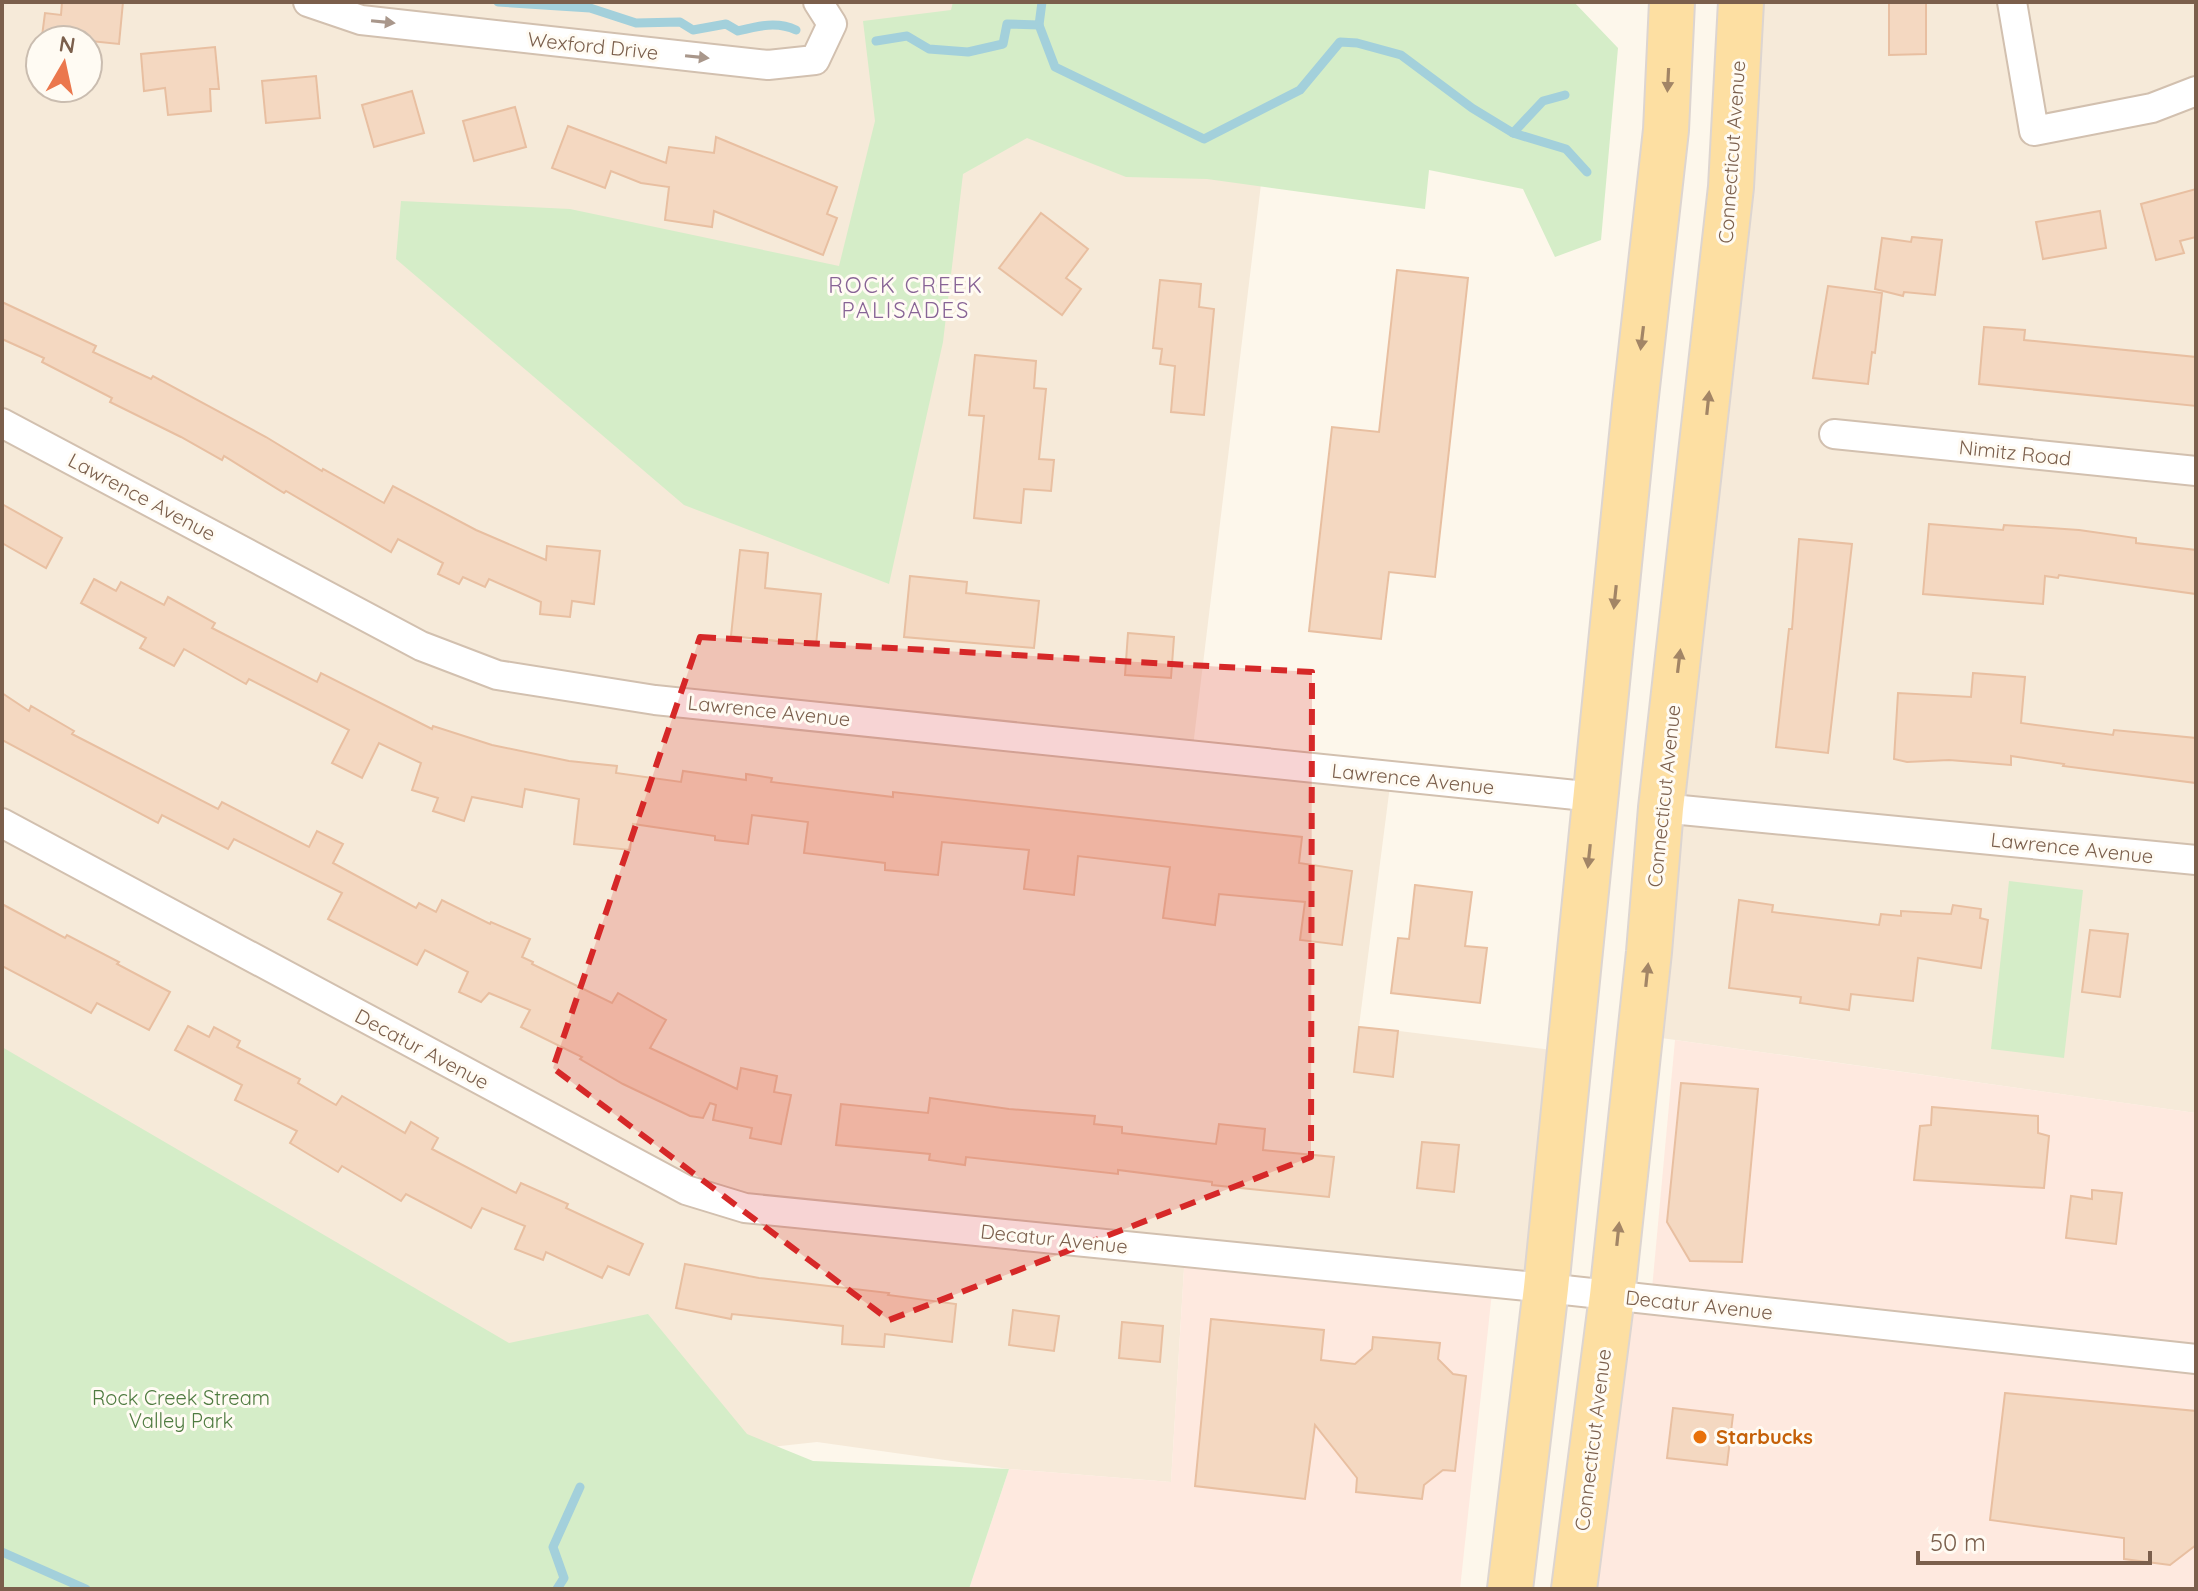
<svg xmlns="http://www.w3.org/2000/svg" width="2198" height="1591" font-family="Quicksand,sans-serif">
	<rect width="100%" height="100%" fill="#fdf7eb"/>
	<!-- residential -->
	<g fill="#f6ead9" fill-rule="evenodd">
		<path d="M2 2H1283L1192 755 1391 778 1359 1026 1568 1052 1546 1288 1185 1252 1171 1482 1009 1469 817 1442 725 1452 2 1108ZM40 40H88V88H40Z"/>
		<polygon points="1741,2 2196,2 2196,1113 1640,1035"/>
	</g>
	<!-- commercial -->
	<g fill="#fee9df">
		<polygon points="1675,1040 2196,1113 2196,1365 1652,1289"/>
		<polygon points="1185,1252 1493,1283 1460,1589 969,1589 1009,1469 1171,1482"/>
		<polygon points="1612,1296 2196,1366 2196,1589 1574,1589"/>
	</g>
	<!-- green -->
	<g fill="#d5edc8">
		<polygon points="953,2 1574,2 1618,48 1601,240 1555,257 1523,189 1429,170 1425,209 1207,179 1126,177 1027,138 963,174 943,342 889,584 684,505 396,259 401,201 570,209 839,266 875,121 863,21 951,10"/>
		<polygon points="2009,881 2083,890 2064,1058 1991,1049"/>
		<polygon points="2,1047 509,1343 648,1314 747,1434 813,1461 1009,1469 969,1589 2,1589"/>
	</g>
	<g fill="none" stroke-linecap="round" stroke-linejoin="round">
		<!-- stream -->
		<g stroke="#a3d0db" stroke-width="9">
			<path d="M498 2 590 8 636 23 680 22 693 30 726 24 738 31C758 26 777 21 796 30"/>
			<polyline points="1039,25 1055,67 1204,139 1300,90 1340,42 1357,43 1401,55 1472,108 1513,133 1543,101 1565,95"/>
			<polyline points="876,41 907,36 929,49 968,52 1003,44 1007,24 1039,25 1042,2"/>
			<polyline points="1513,133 1566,149 1587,172"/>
			<polyline points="2,1552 86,1589"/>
			<polyline points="557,1589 564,1578 553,1547 580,1487"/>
		</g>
	</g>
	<!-- building -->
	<g fill="#f4d8c1" stroke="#e8bfa1" stroke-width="2">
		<polygon points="62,2 123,2 119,44 42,36 45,13 61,15"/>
		<polygon points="1889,2 1926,2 1926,54 1889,55"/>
		<polygon points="215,47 219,89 210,89 211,111 168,115 165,88 144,91 141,54"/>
		<polygon points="316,76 320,118 266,123 262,81"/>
		<polygon points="412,91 424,133 374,147 362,105"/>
		<polygon points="515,107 526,147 474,161 463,121"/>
		<polygon points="568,126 666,163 669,147 714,153 716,137 837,187 827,214 837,218 823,255 714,211 712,227 665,220 669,187 641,183 611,171 605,188 552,168"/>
		<polygon points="2196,189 2196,237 2180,241 2184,253 2156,260 2141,204"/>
		<polygon points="2100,211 2106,248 2043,259 2036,222"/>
		<polygon points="1041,213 1088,249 1066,278 1081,289 1062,315 999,268"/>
		<polygon points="1912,237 1942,240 1935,295 1904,292 1903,296 1875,289 1882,238 1911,242"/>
		<polygon points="1397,270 1468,278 1435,577 1389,572 1381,639 1309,631 1332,427 1379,432"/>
		<polygon points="1160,280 1201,284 1199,307 1214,309 1204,415 1171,412 1175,366 1160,364 1162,349 1153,348"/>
		<polygon points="1828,286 1882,293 1875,353 1872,352 1868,384 1813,378"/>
		<polygon points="2,302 96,346 93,352 151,379 153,376 266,437 322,471 323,469 384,503 393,486 476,530 546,560 547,546 600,551 594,604 572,601 570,617 540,614 541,602 489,579 485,587 463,577 459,584 438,574 443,563 398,539 391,552 286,491 284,493 224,456 222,460 181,437 110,402 112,398 42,362 44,358 2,339"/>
		<polygon points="1984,327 2025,330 2024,340 2196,357 2196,406 1979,384"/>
		<polygon points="975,355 1036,361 1034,388 1046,389 1039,459 1054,460 1051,491 1024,489 1021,523 974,518 984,416 969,415"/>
		<polygon points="2,504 62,538 46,568 2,543"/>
		<polygon points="1929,524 2003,530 2004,525 2079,530 2136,538 2136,543 2196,550 2196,594 2059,575 2058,578 2045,576 2043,604 1923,594"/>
		<polygon points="1799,539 1852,544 1828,753 1776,747 1789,629 1792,629"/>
		<polygon points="740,550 768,553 765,588 821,594 816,645 731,636"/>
		<polygon points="910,576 967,582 966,593 1039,601 1034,648 904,637"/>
		<polygon points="94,579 116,591 121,582 164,605 168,597 215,623 212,628 317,682 321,673 432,729 433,726 492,745 569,761 617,766 616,773 681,782 683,771 746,780 746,774 772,778 771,782 893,797 893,792 1302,837 1299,863 1352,871 1342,945 1300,940 1305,902 1219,894 1215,925 1163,918 1170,867 1078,856 1074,895 1024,889 1029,850 942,842 938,875 885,870 885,863 804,853 808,822 752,815 748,844 715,840 715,836 633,824 630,850 574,844 579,799 525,789 522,807 472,797 464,821 433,811 438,798 412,790 421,763 379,743 362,778 332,763 349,730 249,679 246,684 184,649 174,666 140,648 146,638 81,603"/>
		<polygon points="1128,633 1174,637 1171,678 1125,675"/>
		<polygon points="1973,673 2025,677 2021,723 2113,735 2114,730 2196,738 2196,783 2063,766 2064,764 2011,756 2011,765 1949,760 1907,762 1894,759 1898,693 1971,697"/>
		<polygon points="2,693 29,711 31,706 74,731 72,734 218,809 222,802 309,847 317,831 343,844 333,863 416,908 419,903 436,912 442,900 490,924 491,922 530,939 522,957 533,962 532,964 612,1003 618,993 666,1020 650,1048 737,1089 741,1068 777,1076 774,1092 791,1095 781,1144 750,1138 752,1128 713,1120 716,1105 710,1103 703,1118 690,1116 623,1084 580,1059 582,1057 521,1027 530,1010 489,993 481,1002 459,992 468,972 425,950 417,965 328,919 342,893 234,839 228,849 162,815 158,823 2,740"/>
		<polygon points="1415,885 1472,892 1465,946 1487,948 1480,1003 1391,993 1398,938 1409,939"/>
		<polygon points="1739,900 1773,905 1772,912 1879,925 1881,914 1901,916 1901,911 1951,914 1953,905 1981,909 1980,918 1988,920 1981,968 1918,958 1913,1001 1851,994 1849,1010 1800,1003 1801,997 1729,988"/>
		<polygon points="2,904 65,938 67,935 119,962 117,964 170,992 149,1030 97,1003 91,1013 2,966"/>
		<polygon points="2090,930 2128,934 2120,997 2082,992"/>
		<polygon points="188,1026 209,1037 214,1027 240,1041 237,1047 300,1079 298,1083 336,1105 342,1096 405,1133 411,1122 438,1138 432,1149 516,1193 521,1183 568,1204 566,1208 643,1244 629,1275 608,1266 602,1278 546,1252 543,1260 515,1249 525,1226 482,1208 471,1228 406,1194 401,1201 342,1166 338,1172 290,1143 297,1131 235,1100 242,1085 175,1050"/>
		<polygon points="1359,1027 1398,1031 1393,1077 1354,1072"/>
		<polygon points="1681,1083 1758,1089 1742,1262 1690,1261 1667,1222"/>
		<polygon points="930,1098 1009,1109 1095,1116 1094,1124 1122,1127 1122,1133 1216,1144 1219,1124 1265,1129 1263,1150 1334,1157 1329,1197 1212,1185 1212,1182 1118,1170 1118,1174 966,1157 965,1165 929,1160 930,1154 836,1145 841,1104 928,1113"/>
		<polygon points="1932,1107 2038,1116 2038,1133 2049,1136 2044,1188 1914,1180 1920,1126 1931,1125"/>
		<polygon points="1422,1142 1459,1145 1454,1192 1417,1188"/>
		<polygon points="2092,1190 2122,1193 2116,1244 2066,1238 2071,1196 2092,1199"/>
		<polygon points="685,1264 759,1278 889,1293 888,1295 956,1304 952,1342 885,1334 884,1347 842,1344 843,1326 732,1314 731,1319 676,1308"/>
		<polygon points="1013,1310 1059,1316 1054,1351 1009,1345"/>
		<polygon points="1211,1319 1324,1330 1321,1360 1355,1364 1372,1349 1373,1337 1440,1343 1438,1359 1453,1374 1466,1376 1455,1471 1443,1470 1424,1485 1422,1499 1356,1492 1357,1478 1315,1425 1305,1499 1195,1486"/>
		<polygon points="1122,1322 1163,1326 1160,1362 1119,1358"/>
		<polygon points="2005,1393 2196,1411 2196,1545 2170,1565 2124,1559 2124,1538 1990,1520"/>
		<polygon points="1673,1408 1733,1415 1727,1465 1667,1458"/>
	</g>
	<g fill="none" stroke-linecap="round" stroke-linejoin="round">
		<!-- street casing -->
		<g stroke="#d2c0af" stroke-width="32">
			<g id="street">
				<polyline points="308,2 361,20 768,65 815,60 832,24 818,2"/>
				<polyline points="2012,2 2034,131 2152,108 2196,91"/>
				<polyline points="2,423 421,646 497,675 655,700 1595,797"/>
				<polyline points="1834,434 2196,471"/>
				<polyline points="1661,808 2196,860"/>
				<polyline points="2,823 686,1190 745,1208 1546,1288 2196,1359"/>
			</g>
		</g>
		<!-- primary casing -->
		<g stroke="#ddd5d0" stroke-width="48">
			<g id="primary">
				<polyline points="1510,1589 1546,1288 1635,405 1666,130 1672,2"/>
				<polyline points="1574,1589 1612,1296 1649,952 1661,808 1731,187 1741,2"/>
			</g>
		</g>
		<!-- street -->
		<use href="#street" stroke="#fff" stroke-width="28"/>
		<!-- primary -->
		<use href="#primary" stroke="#fddfa2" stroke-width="44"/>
	</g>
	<!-- one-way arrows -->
	<defs><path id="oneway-solid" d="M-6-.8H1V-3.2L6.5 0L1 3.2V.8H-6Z" transform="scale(2)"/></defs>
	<g fill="#a9978b">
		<use href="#oneway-solid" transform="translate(383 22) rotate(6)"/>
		<use href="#oneway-solid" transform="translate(697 57) rotate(6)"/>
	</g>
	<g fill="#a28566">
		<use href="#oneway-solid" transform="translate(1668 80) rotate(93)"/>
		<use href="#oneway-solid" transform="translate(1642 338) rotate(97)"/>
		<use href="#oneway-solid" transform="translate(1708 403) rotate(-84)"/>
		<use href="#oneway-solid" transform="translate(1615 597) rotate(96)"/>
		<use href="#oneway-solid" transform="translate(1679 661) rotate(-83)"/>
		<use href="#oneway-solid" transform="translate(1589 856) rotate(96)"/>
		<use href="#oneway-solid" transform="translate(1647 975) rotate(-84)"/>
		<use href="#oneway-solid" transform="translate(1618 1234) rotate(-84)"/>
	</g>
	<!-- marked area -->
	<path fill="#d62828" fill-opacity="0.2" stroke="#d62828" stroke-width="6" stroke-dasharray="16 10" stroke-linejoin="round" d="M700 637 1312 672 1311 1157 889 1320 553 1068Z"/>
	<!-- markers -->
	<circle fill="#e8710a" stroke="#fffbf3" stroke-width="3" cx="1700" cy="1437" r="8"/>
	<g text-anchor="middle" stroke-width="6" stroke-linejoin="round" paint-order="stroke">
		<!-- street labels -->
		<g font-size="20" fill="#7b5f4c" stroke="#fffbf3">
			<text transform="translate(593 46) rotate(6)" y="7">Wexford Drive</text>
			<text transform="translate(1732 152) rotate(-86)" y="7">Connecticut Avenue</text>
			<text transform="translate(2015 453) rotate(6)" y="7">Nimitz Road</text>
			<text transform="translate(142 497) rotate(28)" y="7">Lawrence Avenue</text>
			<text transform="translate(769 711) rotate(6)" y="7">Lawrence Avenue</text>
			<text transform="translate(1413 779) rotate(6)" y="7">Lawrence Avenue</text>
			<text transform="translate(1664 796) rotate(-84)" y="7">Connecticut Avenue</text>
			<text transform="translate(2072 848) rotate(6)" y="7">Lawrence Avenue</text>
			<text transform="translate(422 1049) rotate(28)" y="7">Decatur Avenue</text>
			<text transform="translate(1054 1239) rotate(6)" y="7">Decatur Avenue</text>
			<text transform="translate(1699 1305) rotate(6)" y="7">Decatur Avenue</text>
			<text transform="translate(1593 1440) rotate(-83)" y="7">Connecticut Avenue</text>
		</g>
		<!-- park labels -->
		<g font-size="20" fill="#4f7b40" stroke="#fffbf3">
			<text x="181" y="1405">Rock Creek Stream<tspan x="181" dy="23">Valley Park</tspan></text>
		</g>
		<!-- food labels -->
		<g font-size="20" font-weight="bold" fill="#c56008" stroke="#fffbf3" text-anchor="start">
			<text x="1716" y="1444">Starbucks</text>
		</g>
		<!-- neighbourhood labels -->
		<g font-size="22" letter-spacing="2" fill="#886496" stroke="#fffbf3">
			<text x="906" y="293">ROCK CREEK<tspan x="906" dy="25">PALISADES</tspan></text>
		</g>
	</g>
	<!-- border -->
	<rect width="2198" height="1591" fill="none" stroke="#7b5f4c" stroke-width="8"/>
	<!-- north arrow -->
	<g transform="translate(64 64) rotate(9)"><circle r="38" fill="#fffbf3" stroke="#cabdb0" stroke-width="2"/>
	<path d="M0-6L14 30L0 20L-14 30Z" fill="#eb774d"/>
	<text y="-12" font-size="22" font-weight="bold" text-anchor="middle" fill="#7b5f4c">N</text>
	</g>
	<!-- scale -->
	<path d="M1918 1551v12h232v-12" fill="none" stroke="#7b5f4c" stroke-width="4"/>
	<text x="1930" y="1551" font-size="24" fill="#7b5f4c" stroke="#fffbf3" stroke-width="6" paint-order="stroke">50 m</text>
</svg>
